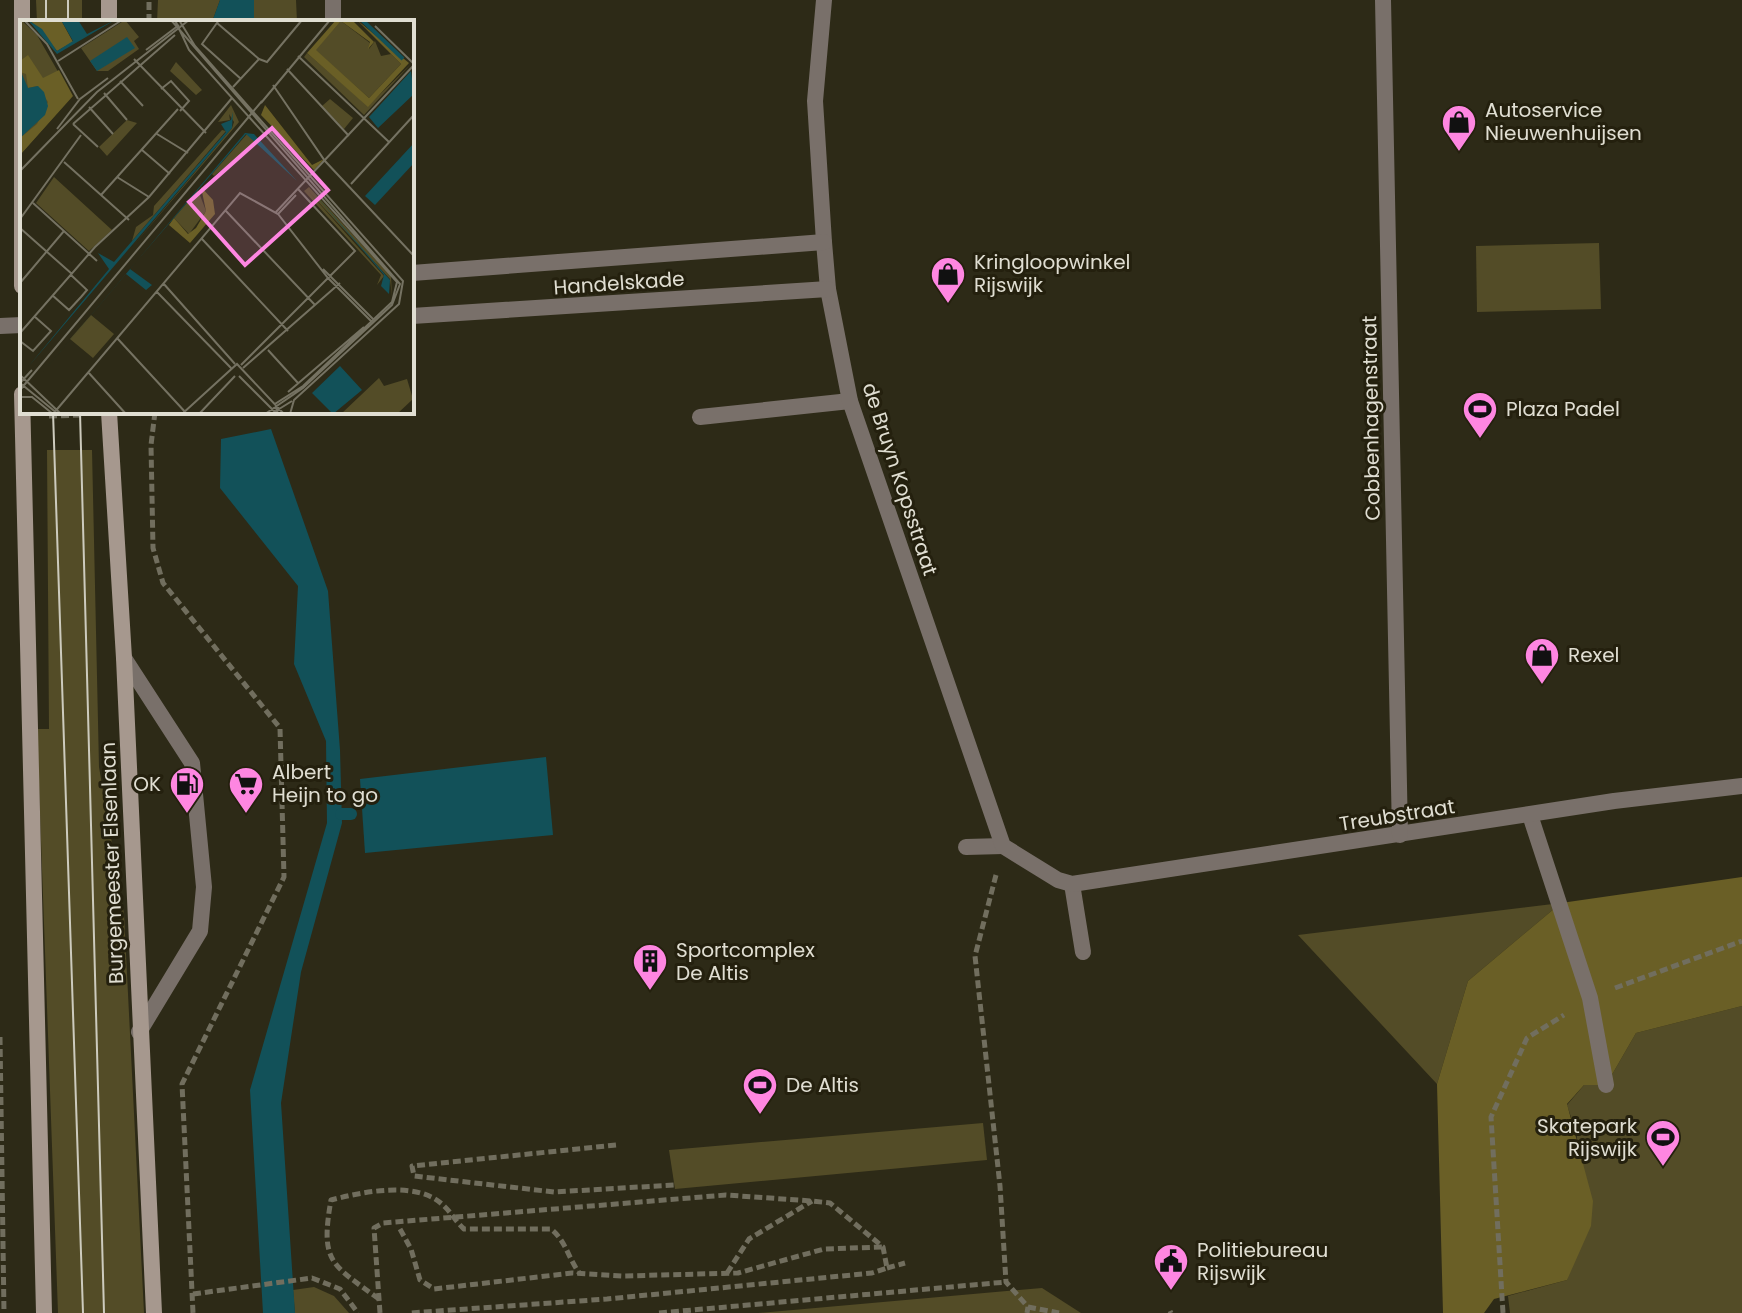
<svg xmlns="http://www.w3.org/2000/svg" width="1742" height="1313" font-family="Poppins,sans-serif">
	<rect width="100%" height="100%" fill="#2d2a17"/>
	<!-- green -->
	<g fill="#534c27">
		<polygon points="36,0 82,0 82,22 37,22"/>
		<polygon points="158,0 220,0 212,22 157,22"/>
		<polygon points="254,0 296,0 297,22 254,22"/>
		<polygon points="1599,243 1601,309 1477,312 1476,246"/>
		<polygon points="47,450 92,450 99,767 124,914 144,1313 58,1313 37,729 49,729"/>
		<polygon points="1561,903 1468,981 1437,1084 1298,935"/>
		<polygon points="1742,1006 1742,1313 1510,1313 1508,1296 1567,1280 1577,1135 1567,1105 1584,1085 1606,1085 1636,1033"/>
		<polygon points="983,1123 987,1160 675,1189 669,1150"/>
		<polygon points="314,1287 334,1296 349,1313 295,1313 293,1290"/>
		<polygon points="1042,1288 1081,1313 758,1313"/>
	</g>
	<!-- forest -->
	<polygon fill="#6a5f26" points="1742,877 1742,1006 1636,1033 1606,1085 1584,1085 1567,1104 1593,1201 1591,1226 1567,1280 1494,1299 1484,1313 1443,1313 1437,1084 1468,981 1561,903"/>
	<!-- water -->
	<g fill="#125159">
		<polygon points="220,0 254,0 254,22 212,22"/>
		<polygon points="271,429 328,591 340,750 342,823 301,972 281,1103 295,1313 263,1313 250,1090 327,823 326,741 294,664 298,586 220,488 221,439"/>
		<polygon points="546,757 553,835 365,853 360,779"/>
	</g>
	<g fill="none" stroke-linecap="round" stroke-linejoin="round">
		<!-- stream -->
		<polyline stroke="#125159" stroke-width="12" points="341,814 351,814"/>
		<!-- path -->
		<g stroke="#716e5e" stroke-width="5" stroke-dasharray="8 4" stroke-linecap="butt">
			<polyline points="149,22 149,0"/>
			<polyline points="155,412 151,445 153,548 163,583 280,728 284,877 182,1084 193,1313"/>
			<polyline points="49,416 83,415"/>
			<polyline points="996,875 975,956 1000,1186 1006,1282 1028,1307 1027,1313"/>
			<polyline points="1615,988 1742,941"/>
			<polyline points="0,1037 4,1313"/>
			<polyline points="616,1145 412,1166 414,1176 554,1192 674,1185"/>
			<polyline points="400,1229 411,1249 420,1280 434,1289 572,1273 623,1276 738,1273 824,1249 882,1247"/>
			<polyline points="887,1268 905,1263"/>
			<polyline points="727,1273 749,1239 812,1201"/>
			<polyline points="193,1294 312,1278 340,1289 358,1313"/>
			<path d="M379 1299C331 1264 320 1262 331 1200 362 1192 417 1180 443 1205 451 1212 456 1222 464 1229H551C566 1241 568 1258 580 1274"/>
			<polyline points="1028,1307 1059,1313"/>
			<polyline points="1170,1311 1171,1313"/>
			<polyline points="380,1313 374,1228 383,1223 726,1195 812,1201 830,1203 883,1247 887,1268 872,1273 607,1299 410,1313"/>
			<polyline points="659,1313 1006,1282"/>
			<polyline points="1503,1313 1491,1117 1527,1038 1564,1015"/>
		</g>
		<!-- lane -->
		<g stroke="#79706a" stroke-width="16">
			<polyline points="700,417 850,401"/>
			<polyline points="124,658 192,763 204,887 200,931 139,1032"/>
			<polyline points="1530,815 1590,998 1606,1085"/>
			<polyline points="966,847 1003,846"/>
			<polyline points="1072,884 1083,952"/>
		</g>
		<!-- street -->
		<g stroke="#79706a" stroke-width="16">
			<polyline points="333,0 333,22"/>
			<polyline points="824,0 815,101 824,242 828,289 850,401 1003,846 1058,880 1072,884 1614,801 1742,786"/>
			<polyline points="1383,0 1400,835"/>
			<polyline points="412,273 824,242"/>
			<polyline points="412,316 828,289"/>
			<polyline points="0,326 22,325"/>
		</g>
		<!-- secondary -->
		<g stroke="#a6988e" stroke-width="16">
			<polyline points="22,0 22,286"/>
			<polyline points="109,22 109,0"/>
			<polyline points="22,394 44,1313"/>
			<polyline points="109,412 124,658 154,1313"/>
		</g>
		<!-- tram -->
		<g stroke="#cdcbbe" stroke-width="2">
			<polyline points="46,22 46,0"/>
			<polyline points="68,22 68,0"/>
			<polyline points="53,412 83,1313"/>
			<polyline points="80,412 104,1313"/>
		</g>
	</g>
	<!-- icons -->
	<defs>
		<g id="shop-pin" transform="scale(1.8)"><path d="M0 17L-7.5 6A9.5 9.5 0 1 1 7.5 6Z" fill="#fe86e1" stroke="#24200e"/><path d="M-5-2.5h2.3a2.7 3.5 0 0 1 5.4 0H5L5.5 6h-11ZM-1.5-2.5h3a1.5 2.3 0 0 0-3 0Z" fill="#111"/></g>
		<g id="stadium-pin" transform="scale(1.8)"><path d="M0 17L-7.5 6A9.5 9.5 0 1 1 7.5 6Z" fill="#fe86e1" stroke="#24200e"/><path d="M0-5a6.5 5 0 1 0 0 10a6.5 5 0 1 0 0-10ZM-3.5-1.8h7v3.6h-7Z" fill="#111"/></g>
		<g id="fuel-pin" transform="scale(1.8)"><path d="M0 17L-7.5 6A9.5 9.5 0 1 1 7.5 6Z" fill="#fe86e1" stroke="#24200e"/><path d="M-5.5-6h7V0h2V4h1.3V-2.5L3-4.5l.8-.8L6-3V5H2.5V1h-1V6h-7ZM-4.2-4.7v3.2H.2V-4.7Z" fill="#111"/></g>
		<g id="supermarket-pin" transform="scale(1.8)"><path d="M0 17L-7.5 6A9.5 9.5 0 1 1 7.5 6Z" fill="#fe86e1" stroke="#24200e"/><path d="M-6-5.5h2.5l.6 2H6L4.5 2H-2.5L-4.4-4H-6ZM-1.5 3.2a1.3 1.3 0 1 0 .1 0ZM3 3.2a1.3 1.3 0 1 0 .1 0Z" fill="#111"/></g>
		<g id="building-pin" transform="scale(1.8)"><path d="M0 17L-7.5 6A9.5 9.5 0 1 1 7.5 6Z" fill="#fe86e1" stroke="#24200e"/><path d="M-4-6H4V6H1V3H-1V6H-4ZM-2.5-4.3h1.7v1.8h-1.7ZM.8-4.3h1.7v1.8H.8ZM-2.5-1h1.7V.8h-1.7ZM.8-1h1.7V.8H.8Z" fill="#111"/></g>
		<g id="civic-pin" transform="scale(1.8)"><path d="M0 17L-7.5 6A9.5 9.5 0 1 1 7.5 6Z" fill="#fe86e1" stroke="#24200e"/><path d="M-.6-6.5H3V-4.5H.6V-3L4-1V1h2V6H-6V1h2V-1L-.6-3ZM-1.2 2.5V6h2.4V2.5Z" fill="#111"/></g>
	</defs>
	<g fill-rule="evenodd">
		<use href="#shop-pin" x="1459" y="122"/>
		<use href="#shop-pin" x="948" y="274"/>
		<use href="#stadium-pin" x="1480" y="409"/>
		<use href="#shop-pin" x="1542" y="655"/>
		<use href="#fuel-pin" x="187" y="784"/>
		<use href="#supermarket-pin" x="246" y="784"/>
		<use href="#building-pin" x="650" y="961"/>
		<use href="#stadium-pin" x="760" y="1085"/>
		<use href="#stadium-pin" x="1663" y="1137"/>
		<use href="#civic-pin" x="1171" y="1261"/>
	</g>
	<g text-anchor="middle" stroke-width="6" stroke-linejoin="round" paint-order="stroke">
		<!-- poi labels -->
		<g font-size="20" fill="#e0ded2" stroke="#24200e" text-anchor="start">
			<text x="1485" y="117">Autoservice<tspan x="1485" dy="23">Nieuwenhuijsen</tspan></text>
			<text x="974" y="269">Kringloopwinkel<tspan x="974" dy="23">Rijswijk</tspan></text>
			<text x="1506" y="416">Plaza Padel</text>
			<text x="1568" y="662">Rexel</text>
			<text x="272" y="779">Albert<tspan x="272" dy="23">Heijn to go</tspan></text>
			<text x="161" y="791" text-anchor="end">OK</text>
			<text x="676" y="957">Sportcomplex<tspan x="676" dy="23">De Altis</tspan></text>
			<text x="786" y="1092">De Altis</text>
			<text x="1637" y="1133" text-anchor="end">Skatepark<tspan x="1637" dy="23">Rijswijk</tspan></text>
			<text x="1197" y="1257">Politiebureau<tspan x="1197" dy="23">Rijswijk</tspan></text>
		</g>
		<!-- street labels -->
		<g font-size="20" fill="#e0ded2" stroke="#24200e">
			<text transform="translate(619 283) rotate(-4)" y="7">Handelskade</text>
			<text transform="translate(1371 418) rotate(-91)" y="7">Cobbenhagenstraat</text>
			<text transform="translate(900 479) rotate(72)" y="7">de Bruyn Kopsstraat</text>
			<text transform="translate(1397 815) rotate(-9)" y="7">Treubstraat</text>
			<text transform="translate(112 863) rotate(-92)" y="7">Burgemeester Elsenlaan</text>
		</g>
	</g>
	<!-- overview -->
	<g transform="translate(20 20)">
		<rect width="394" height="394" fill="#2d2a17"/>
		<path d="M1 0 17 15 52 76 0 135ZM105 0 119 17 114 21 119 29 88 51H77L61 28ZM321 1 350 23 349 29 355 21 361 36 371 34 381 44 349 78 295 30ZM287 33 348 86 390 45 344 95 284 37ZM156 42 182 70 176 75 150 51ZM310 79 333 98 324 109 302 86ZM211 85 219 102 112 227 212 108 214 102 209 94 210 100 198 102ZM107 100 117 103 87 136 79 127ZM202 110 206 111 112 221 116 207 133 195 134 186ZM227 114 239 121 194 156 192 154ZM34 157 92 210 69 231 16 183ZM289 167 371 256 372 277 370 259 288 171 364 256 357 265 361 255 284 171ZM178 170 186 191 169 214 154 198ZM71 295 94 314 73 338 50 319ZM359 358 364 366 387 359 393 379 377 394H321Z" fill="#534c27"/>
		<path d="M10 0H41L53 22 37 31ZM316 0H332L354 22 348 29 350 22 321 1 296 30 349 78 381 44 337 0 389 43 348 87 287 33ZM8 35 23 58 39 50 53 76 0 135V118L17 104 28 82 17 66 8 68 6 54 0 52V41ZM245 85 292 145 304 139 294 150 241 95ZM181 167 193 180 195 194 170 223 149 205 154 198 168 214 176 208 186 191Z" fill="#6a5f26"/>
		<path d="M8 0 22 9 37 31 53 21 41 0H58L67 14 95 0 37 34ZM107 17 115 28 77 51 70 41ZM391 51 394 74 358 108 349 97ZM1 52 8 68 18 66 24 72 28 86 25 95 0 118ZM213 92 212 108 8 347 89 249 78 233 94 242 206 112 201 104 211 100ZM225 113 234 114 277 161 226 114 110 249 132 265 126 270 106 254 18 358ZM394 123V143L355 185 345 176ZM290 169 370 260 369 274 361 266 364 255ZM320 346 342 370 313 394 292 373Z" fill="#125159"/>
		<path fill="none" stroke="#125159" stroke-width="4" d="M342 0 383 39"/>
		<path fill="none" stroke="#757262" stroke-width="2" d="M4 0 27 24 58 79M151 0 380 264 372 285 283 368 245 394M155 0 169 30 377 262 372 282 283 366 255 384 258 394M159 0 175 26 383 261 379 284 274 380 270 394M199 0 182 24 221 59M197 3 239 39M355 6 394 44M126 30 159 5M278 36 369 122M114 39 186 113M239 39 247 42 282 0M38 41 102 0M267 49 329 116M100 61 123 86M253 65 305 141 394 236M213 67 239 39M141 69 151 61 169 81 160 91M84 73 107 100M241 83 310 0M69 87 93 114M53 104 155 15M53 104 78 127M37 109 60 79 88 58M137 114 168 133M122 130 150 154M44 142 109 200M0 151 77 72 169 0M97 157 129 177M331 164 394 95M81 175 158 89M13 183 77 241M206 191 295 285M256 192 394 45M258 194 276 175M0 199 61 115M0 208 52 254M182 219 268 311M303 249 353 299M0 263 44 211M143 263 215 344M136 271 211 348M32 275 49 290 61 277 67 270 51 255M0 313 75 227 129 177 212 78M97 318 167 394M0 321 13 331 31 311 14 296M248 330 278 363M221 345 335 231 278 169M223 348 320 263M12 350 0 363 38 394M68 352 106 394M0 355 41 394M219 356 255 392M0 370 242 81M268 372 344 307M0 377H12L33 394M33 394 220 173 258 194 308 258 351 301M162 394 217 344 264 394M179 394 215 356M251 394 272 381"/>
		<path fill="#fe86e1" fill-opacity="0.15" stroke="#fe86e1" stroke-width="4" d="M252 108 308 170 225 245 169 182Z"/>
		<rect width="394" height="394" fill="none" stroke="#e0ded2" stroke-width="4"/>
	</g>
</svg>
